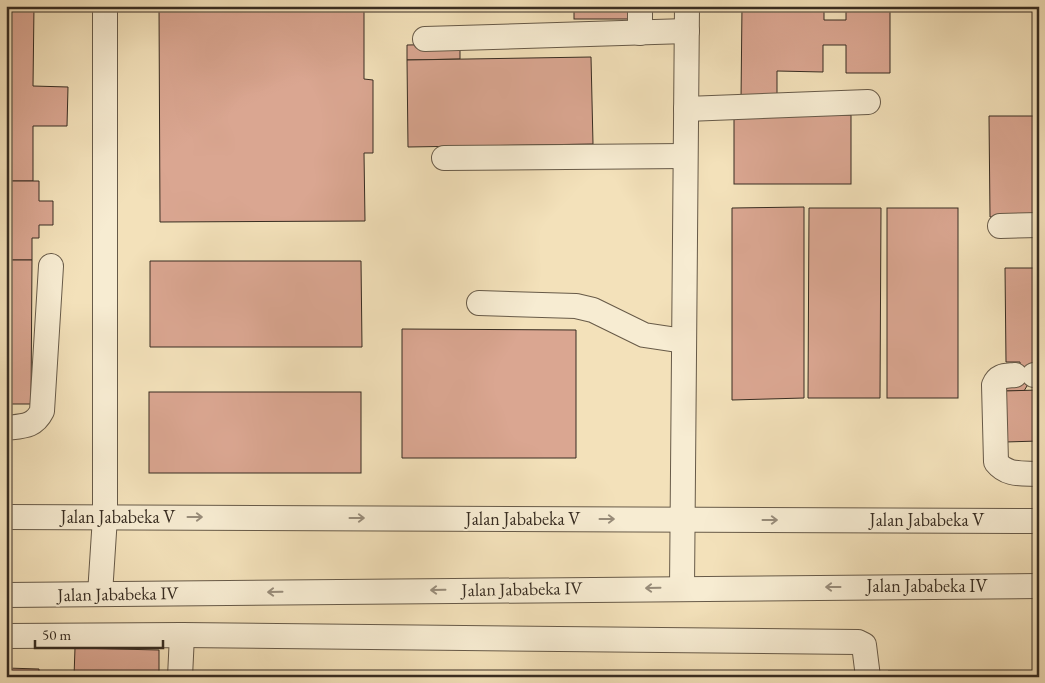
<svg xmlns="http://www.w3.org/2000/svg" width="1045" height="683" font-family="'EB Garamond',serif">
	<rect width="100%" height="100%" fill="#f3e1ba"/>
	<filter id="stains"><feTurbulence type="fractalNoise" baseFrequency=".004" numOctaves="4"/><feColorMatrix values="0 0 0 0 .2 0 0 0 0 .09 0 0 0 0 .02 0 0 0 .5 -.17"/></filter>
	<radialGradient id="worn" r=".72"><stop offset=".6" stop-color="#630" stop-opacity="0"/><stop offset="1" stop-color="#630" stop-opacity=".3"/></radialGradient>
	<!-- building -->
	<g fill="#daa691" stroke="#382d22">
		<polygon points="6,6 34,6 33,86 68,87 67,126 33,126 33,181 6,181"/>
		<polygon points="159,6 364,6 364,79 373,80 373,153 364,153 365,221 160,222"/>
		<rect x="574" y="6" width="61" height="13"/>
		<polygon points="742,6 824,6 824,20 846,20 846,6 890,6 890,73 846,73 846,45 823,45 823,72 777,71 777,100 741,100"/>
		<rect x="1037" y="6" width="2" height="29"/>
		<polygon points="460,44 460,59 407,60 407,45"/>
		<polygon points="591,57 593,144 408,147 407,60"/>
		<rect x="734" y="115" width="117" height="69"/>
		<polygon points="989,116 1039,116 1039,217 990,217"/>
		<polygon points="6,181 39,181 39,201 53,201 53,225 39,225 39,238 32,238 32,260 6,260"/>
		<polygon points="804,207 804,398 732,400 732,208"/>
		<polygon points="809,208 881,208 880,398 808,398"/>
		<rect x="887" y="208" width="71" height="190"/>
		<polygon points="6,260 32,260 31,404 6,404"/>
		<polygon points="150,261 361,261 362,347 150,347"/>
		<polygon points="1005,268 1039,268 1039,369 1037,369 1024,391 1004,391 1020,367 1020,362 1006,362"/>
		<polygon points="402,329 576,330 576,458 402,458"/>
		<polygon points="1039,390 1039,441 1005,442 1004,391"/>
		<rect x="149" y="392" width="212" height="81"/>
		<polygon points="75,648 159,650 159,677 74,677"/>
		<polygon points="6,668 39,669 39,677 6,677"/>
		<polygon points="888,671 1009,672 1009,677 888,677"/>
	</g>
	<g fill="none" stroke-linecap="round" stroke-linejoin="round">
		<!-- minor casing -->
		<g stroke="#675a48" stroke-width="26">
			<g id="minor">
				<polyline points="640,33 640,6"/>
				<polyline points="425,39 687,31"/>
				<polyline points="686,109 868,102"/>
				<polyline points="444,158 685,156"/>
				<polyline points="1000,226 1039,225"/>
				<polyline points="479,303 576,306 593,310 644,335 684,341"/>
				<path d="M1015 375C1005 376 998 375 994 385L996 462C1007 476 1022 473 1039 474"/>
				<polyline points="1034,375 1039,375"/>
				<path d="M6 428C23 426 34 427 42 411L51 266"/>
				<polyline points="6,517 1039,521"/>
				<polyline points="682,588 687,6"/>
				<polyline points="100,594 105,517 105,6"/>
				<polyline points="6,595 1039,586"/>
				<polyline points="182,635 858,642 864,645 868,677"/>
				<polyline points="6,636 182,635 180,677"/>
			</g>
		</g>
		<!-- minor -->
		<use href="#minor" stroke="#f7ecd2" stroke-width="24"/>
	</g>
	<!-- one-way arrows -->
	<defs><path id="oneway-shaft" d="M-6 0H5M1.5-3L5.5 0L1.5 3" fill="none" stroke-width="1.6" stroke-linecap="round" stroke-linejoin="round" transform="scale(1.25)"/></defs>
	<g stroke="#988c7a">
		<use href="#oneway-shaft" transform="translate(195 517)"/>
		<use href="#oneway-shaft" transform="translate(357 518)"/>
		<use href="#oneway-shaft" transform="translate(607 519)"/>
		<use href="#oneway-shaft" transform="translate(770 520)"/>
		<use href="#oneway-shaft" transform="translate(833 587) rotate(180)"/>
		<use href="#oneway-shaft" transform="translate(653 588) rotate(179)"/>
		<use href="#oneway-shaft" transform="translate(438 590) rotate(179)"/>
		<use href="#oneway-shaft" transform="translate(275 592) rotate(179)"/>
	</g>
	<g text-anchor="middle" stroke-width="4" stroke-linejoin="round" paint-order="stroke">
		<!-- street labels -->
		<g font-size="18" fill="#382d22" stroke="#f7ecd2">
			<text x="118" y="523">Jalan Jababeka V</text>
			<text x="523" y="525">Jalan Jababeka V</text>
			<text x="927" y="526">Jalan Jababeka V</text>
			<text x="927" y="592">Jalan Jababeka IV</text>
			<text transform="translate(522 589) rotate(-1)" y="6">Jalan Jababeka IV</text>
			<text transform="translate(118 594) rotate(-1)" y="6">Jalan Jababeka IV</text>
		</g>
	</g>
	<!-- margin -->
	<rect width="1045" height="683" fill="none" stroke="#f3e1ba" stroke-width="25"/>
	<rect x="8" y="8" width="1030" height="668" fill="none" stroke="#382d22" stroke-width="2.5"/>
	<rect x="12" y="12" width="1020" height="658" fill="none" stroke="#382d22"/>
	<!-- scale -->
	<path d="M35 640v8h128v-8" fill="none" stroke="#382d22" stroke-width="2.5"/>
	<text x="42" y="640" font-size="15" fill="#382d22" stroke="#f7ecd2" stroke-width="4" paint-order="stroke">50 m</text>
	<rect width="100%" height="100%" filter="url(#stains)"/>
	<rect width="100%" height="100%" fill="url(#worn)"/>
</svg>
